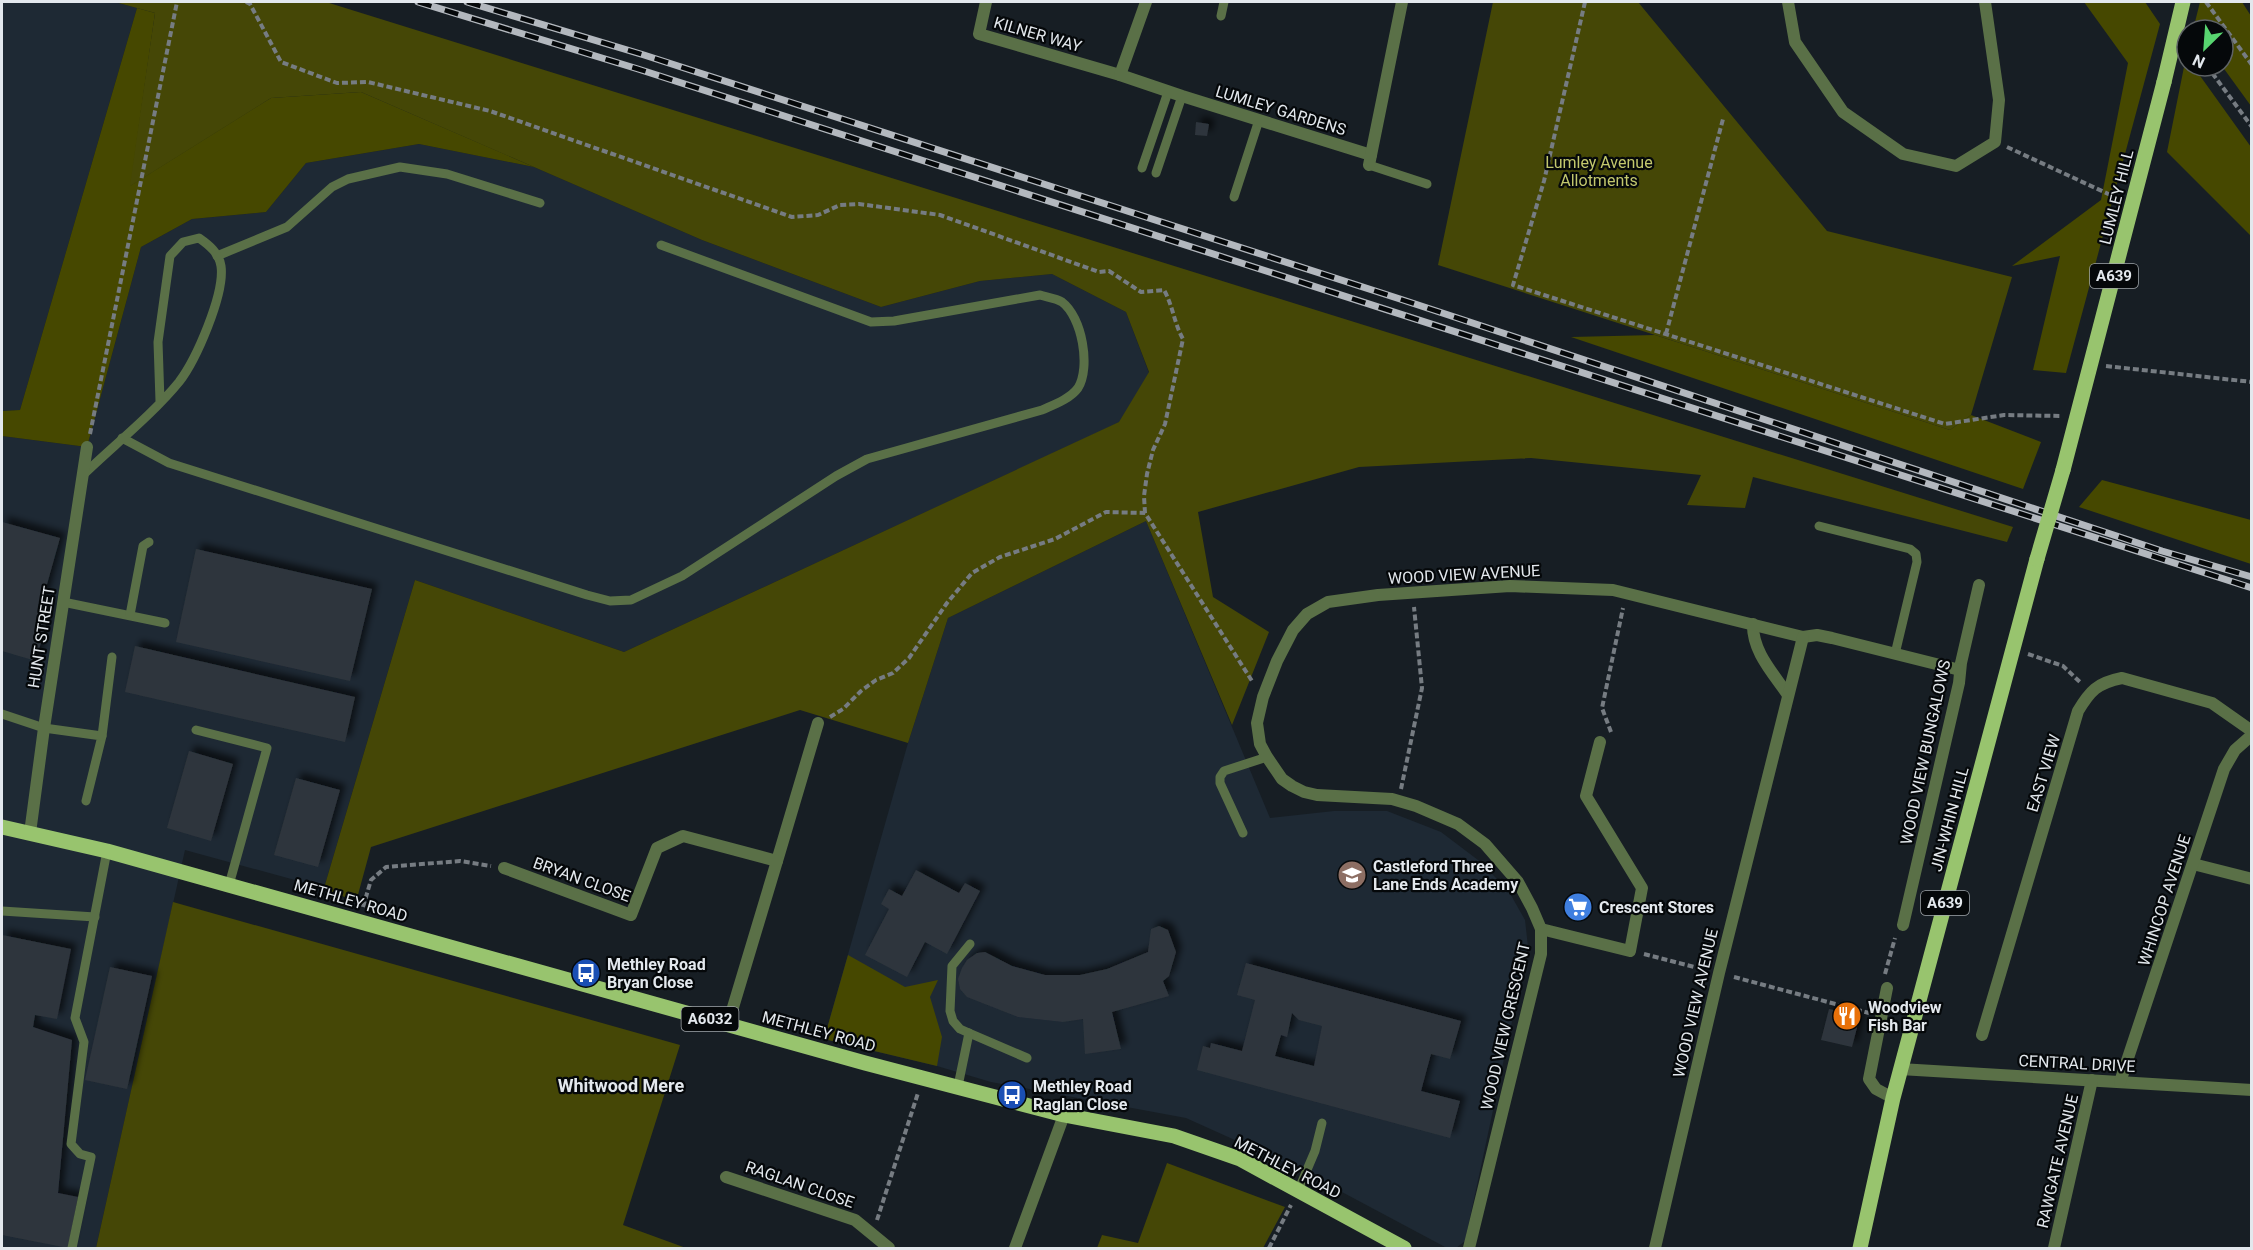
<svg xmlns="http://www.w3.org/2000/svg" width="2253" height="1250" font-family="Roboto,sans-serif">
	<defs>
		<filter id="shadow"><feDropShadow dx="5.5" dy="-5.5" stdDeviation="3" flood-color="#0009"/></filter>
	</defs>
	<rect width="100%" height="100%" fill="#171e24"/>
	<!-- built -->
	<g fill="#1e2934">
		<polygon points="2,2 115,2 137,8 20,410 2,411"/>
		<polygon points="419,144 534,167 702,240 881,307 980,281 1052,274 1126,312 1149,373 1120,422 624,652 415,580 324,888 185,850 96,1248 2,1248 2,436 87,447 141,247 192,219 266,212 306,163"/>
		<polygon points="1146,521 1270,818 1334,811 1387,811 1441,832 1478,860 1508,890 1525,920 1528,947 1465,1241 1456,1248 1447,1248 1297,1168 1186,1118 991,1082 937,1066 824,1039 908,743 948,618"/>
	</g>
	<!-- green -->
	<g fill="#454706">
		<polygon points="115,2 326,2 2013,527 2007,542 1753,477 1745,508 1687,505 1701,475 1531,458 1359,467 1198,512 1213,597 1269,632 1232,725 1146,521 948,618 908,743 800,710 371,847 356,902 324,888 415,580 624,652 1119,422 1149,372 1126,312 1052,274 980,281 881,307 702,240 361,92 271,98 129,187 155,13"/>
		<polygon points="1493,2 1638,2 1827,231 2012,277 1971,415 1950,430 1438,265"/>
		<polygon points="173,902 680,1045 623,1225 686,1248 96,1248"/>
		<polygon points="1167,1163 1285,1207 1263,1248 1097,1248 1102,1235 1138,1243"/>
	</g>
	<!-- forest -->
	<g fill="#464800">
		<polygon points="2084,2 2145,2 2160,24 2066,373 2033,370 2060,256 2012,266 2101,200 2128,63"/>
		<polygon points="2200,2 2242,2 2251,16 2251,106 2222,66 2223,30 2196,30 2194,26"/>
		<polygon points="137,8 155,13 130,186 271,98 361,92 534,167 419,144 306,163 266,212 192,219 141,247 87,447 2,436 2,411 20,410"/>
		<polygon points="2186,57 2187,66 2193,66 2251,147 2251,236 2167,152"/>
		<polygon points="1655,335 1950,430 1971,415 2041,442 2023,489 1571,337"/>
		<polygon points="2102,480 2251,520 2251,564 2079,507"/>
		<polygon points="848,955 905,987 938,980 930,997 942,1037 937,1066 824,1039"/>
	</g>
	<!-- building -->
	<g fill="#2e353c" fill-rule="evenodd" filter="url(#shadow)">
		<polygon points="1196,122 1209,124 1207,136 1195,135"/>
		<polygon points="2,522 60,538 42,602 51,605 36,661 2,651"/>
		<polygon points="196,549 372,589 350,681 176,642"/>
		<polygon points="135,646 355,697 345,742 125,692"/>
		<polygon points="189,751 233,764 211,841 167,828"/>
		<polygon points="296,778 340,790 318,867 274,855"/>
		<polygon points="916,870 959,893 965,883 980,891 947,954 925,942 907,977 865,955 889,909 881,904 889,889 902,896"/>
		<polygon points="1159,926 1168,930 1176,952 1169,976 1163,981 1169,996 1112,1012 1121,1049 1085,1054 1083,1019 1063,1022 1018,1017 967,997 960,989 958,979 962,968 967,960 977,953 985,952 1012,966 1045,975 1080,975 1107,969 1148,952 1151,929"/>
		<polygon points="2,935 71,949 57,1019 35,1015 33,1027 72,1040 58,1193 78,1197 68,1248 2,1235"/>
		<path d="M1246 963 1461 1021 1450 1059 1431 1054 1421 1091 1460 1101 1450 1138 1197 1070 1203 1046 1210 1048 1211 1043 1242 1051 1255 1000 1237 995ZM1292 1013 1299 1020 1322 1026 1314 1066 1275 1056 1281 1035 1287 1037Z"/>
		<polygon points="110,967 152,976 127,1089 85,1080"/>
		<polygon points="1829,1009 1860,1016 1852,1047 1821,1040"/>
	</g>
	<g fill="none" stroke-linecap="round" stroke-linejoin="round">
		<!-- path -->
		<g stroke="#767c82" stroke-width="4" stroke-dasharray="6 3" stroke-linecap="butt">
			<path d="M246 2 250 4 281 62 337 83 368 82 490 111 792 217 818 215 840 205 859 204 940 215 1099 272 1109 271 1141 292 1164 290C1173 306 1174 323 1183 339L1165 424 1153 450 1147 474 1144 496 1145 513"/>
			<polyline points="1585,2 1544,181 1513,285 1945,424 2004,415 2061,416"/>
			<polyline points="2206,2 2252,65"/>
			<polyline points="2207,66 2252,127"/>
			<polyline points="2007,147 2117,198"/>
			<polyline points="1666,334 1723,119"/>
			<polyline points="2106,366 2252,382"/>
			<polyline points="90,434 177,2"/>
			<polyline points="2028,654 2063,666 2081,683"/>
			<polyline points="830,717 843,709 861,691 876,680 893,673 909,658 947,603 972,573 1000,557 1055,539 1106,512 1145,513 1252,681"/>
			<polyline points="1611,732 1602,708 1623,608"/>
			<polyline points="1401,789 1422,688 1414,607"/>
			<polyline points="363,907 371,880 386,867 460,861 491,866"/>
			<polyline points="1644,954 1706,970"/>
			<polyline points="1885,974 1895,938"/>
			<polyline points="1734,977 1869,1013"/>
			<polyline points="877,1220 918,1093"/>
			<polyline points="1269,1248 1291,1205"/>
		</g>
		<!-- lane -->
		<g stroke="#5a7047" stroke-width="9">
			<polyline points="1221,16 1224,2"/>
			<polyline points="1369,165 1427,184"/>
			<polyline points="1142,168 1168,92"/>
			<polyline points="1156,173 1182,96"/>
			<polyline points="1234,197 1259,120"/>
			<polyline points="217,256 287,227 332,187 348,179 400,167 447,174 540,203"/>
			<path d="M122 438 169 463 587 595 610 601 631 600 682 576 836 476 867 459 1042 410C1053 405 1070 399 1078 388 1091 367 1082 317 1062 302 1056 298 1046 297 1040 295L894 321 871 322 661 245"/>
			<path d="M83 475C113 446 153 414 179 382 196 360 225 294 221 266 219 253 209 245 199 238L183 242 170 256 158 342 160 401"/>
			<polyline points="1819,526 1910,549 1916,554 1917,562 1895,654"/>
			<polyline points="63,602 165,623"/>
			<polyline points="130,615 143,546 149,542"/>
			<polyline points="2,714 44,728 102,736 86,801"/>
			<polyline points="196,730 267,748 229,885"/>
			<polyline points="102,736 112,657"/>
			<polyline points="1243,833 1220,783 1220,777 1224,771 1267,757"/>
			<polyline points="2,911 95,917"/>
			<polyline points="970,944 952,966 950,1011 953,1021 960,1029 969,1033 1027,1058"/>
			<polyline points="958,1086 969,1033"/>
			<polyline points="1298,1191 1315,1151 1322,1123"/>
			<polyline points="72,1248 91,1157 80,1154 71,1144 84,1042 75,1018 107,851"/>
		</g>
		<!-- street -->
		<g stroke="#5a7047" stroke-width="12">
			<polyline points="986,2 979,34 1120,75"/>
			<polyline points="1146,2 1120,75 1182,96 1371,155"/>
			<polyline points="1788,2 1795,42 1843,112 1903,154 1956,166 1995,142 1999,100 1985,2"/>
			<polyline points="1369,165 1402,2"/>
			<path d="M1753 624C1752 651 1773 673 1788 695"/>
			<polyline points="30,833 44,728 87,447"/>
			<polyline points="777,861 818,723"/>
			<polyline points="2193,864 2252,879"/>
			<polyline points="504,868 631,915 657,848 683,836 777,861 728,1024"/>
			<polyline points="1903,925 1959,683 1961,663 1979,585"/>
			<polyline points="1541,929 1630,951 1642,888 1586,796 1600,742"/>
			<polyline points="1887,988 1869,1079 1876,1089 1893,1098"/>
			<path d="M1982 1035 2078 711C2090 691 2097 683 2122 678L2212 703 2252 731"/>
			<polyline points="1900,1069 2252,1090"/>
			<polyline points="2120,1082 2224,769 2235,750 2252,735"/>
			<polyline points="726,1177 855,1220 889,1248"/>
			<polyline points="1015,1248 1064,1115"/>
			<polyline points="1469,1248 1541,954 1541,929 1532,908 1518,882 1485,844 1458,824 1416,806 1392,799 1317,795 1304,792 1292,786 1282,779 1267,757 1260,744 1257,723 1263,697 1277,661 1293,630 1307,614 1328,602 1378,595 1510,586 1613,590 1803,637 1817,635 1832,638 1960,670"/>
			<polyline points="1655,1248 1719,973 1803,637"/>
			<polyline points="2054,1248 2092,1080"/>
		</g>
		<!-- primary -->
		<g stroke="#98c46e" stroke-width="15">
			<polyline points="2063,470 2164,82"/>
			<polyline points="2,827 107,851 865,1063 1064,1115 1174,1136 1240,1159 1404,1248"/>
			<polyline points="1860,1248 1893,1098 2037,559"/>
		</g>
		<!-- rail casing -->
		<g stroke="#b3b8be" stroke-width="7">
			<g id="rail">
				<polyline points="418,2 638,69 2252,588"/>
				<polyline points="467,2 644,55 1400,299 2162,551 2252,577"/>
			</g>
		</g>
		<!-- rail -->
		<use href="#rail" stroke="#05080a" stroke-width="4.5" stroke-dasharray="14" stroke-linecap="butt"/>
		<!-- primary-bridge -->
		<g stroke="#98c46e" stroke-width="15">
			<polyline points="2164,82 2183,2"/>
			<polyline points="2037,559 2063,470"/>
		</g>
	</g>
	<!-- icons -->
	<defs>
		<g id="school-disc" transform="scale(1.5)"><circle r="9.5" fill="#8d6e63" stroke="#05080a"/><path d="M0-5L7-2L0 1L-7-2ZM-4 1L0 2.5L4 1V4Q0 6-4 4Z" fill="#fff"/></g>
		<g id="supermarket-disc" transform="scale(1.5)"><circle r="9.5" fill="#3f7fe0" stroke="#05080a"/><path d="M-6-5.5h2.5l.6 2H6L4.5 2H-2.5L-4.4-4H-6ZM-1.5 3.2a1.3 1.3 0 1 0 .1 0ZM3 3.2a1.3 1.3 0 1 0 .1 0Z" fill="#fff"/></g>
		<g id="bus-disc" transform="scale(1.5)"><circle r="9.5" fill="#1a4fb4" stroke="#05080a"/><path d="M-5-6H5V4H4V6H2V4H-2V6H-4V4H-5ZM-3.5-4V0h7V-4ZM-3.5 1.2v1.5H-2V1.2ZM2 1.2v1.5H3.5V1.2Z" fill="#fff"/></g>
		<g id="restaurant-disc" transform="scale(1.5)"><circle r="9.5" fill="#e8710a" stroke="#05080a"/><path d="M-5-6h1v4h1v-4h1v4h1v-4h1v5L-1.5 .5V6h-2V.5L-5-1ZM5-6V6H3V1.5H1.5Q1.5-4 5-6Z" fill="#fff"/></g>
	</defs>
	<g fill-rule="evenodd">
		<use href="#school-disc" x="1352" y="875"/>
		<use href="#supermarket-disc" x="1578" y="907"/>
		<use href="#bus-disc" x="586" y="973"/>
		<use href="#restaurant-disc" x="1847" y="1016"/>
		<use href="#bus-disc" x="1012" y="1095"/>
	</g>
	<g text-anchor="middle" stroke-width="4.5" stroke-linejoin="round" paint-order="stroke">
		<!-- shield labels -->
		<g fill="#05080a" stroke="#a0a5a9" stroke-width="1.5">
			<rect x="2090" y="264" width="48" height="24" rx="4.5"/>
			<rect x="1921" y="891" width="48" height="24" rx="4.5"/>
			<rect x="681.5" y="1007" width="57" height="24" rx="4.5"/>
		</g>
		<g font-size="15" font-weight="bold" fill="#e3e8ed">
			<text x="2114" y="281">A639</text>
			<text x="1945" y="908">A639</text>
			<text x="710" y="1024">A6032</text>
		</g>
		<!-- street labels -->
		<g font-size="16" fill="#e3e8ed" stroke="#05080a">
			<text transform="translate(1038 34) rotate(16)" y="6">KILNER WAY</text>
			<text transform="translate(1281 110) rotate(17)" y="6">LUMLEY GARDENS</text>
			<text transform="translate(2116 197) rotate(-76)" y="6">LUMLEY HILL</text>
			<text transform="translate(1464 574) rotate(-3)" y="6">WOOD VIEW AVENUE</text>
			<text transform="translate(41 637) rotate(-81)" y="6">HUNT STREET</text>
			<text transform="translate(1925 752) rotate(-78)" y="6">WOOD VIEW BUNGALOWS</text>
			<text transform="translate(2043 773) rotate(-73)" y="6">EAST VIEW</text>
			<text transform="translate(1949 819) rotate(-75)" y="6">JIN-WHIN HILL</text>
			<text transform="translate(582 879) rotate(20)" y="6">BRYAN CLOSE</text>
			<text transform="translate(351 900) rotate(16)" y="6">METHLEY ROAD</text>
			<text transform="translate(2164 900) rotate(-72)" y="6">WHINCOP AVENUE</text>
			<text transform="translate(1695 1003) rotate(-77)" y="6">WOOD VIEW AVENUE</text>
			<text transform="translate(1505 1026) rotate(-77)" y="6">WOOD VIEW CRESCENT</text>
			<text transform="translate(819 1031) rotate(15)" y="6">METHLEY ROAD</text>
			<text transform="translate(2077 1063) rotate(3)" y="6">CENTRAL DRIVE</text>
			<text transform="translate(2057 1161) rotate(-77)" y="6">RAWGATE AVENUE</text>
			<text transform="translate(1288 1167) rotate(27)" y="6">METHLEY ROAD</text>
			<text transform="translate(800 1184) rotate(19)" y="6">RAGLAN CLOSE</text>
		</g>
		<!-- park labels -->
		<g font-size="16" fill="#c3c86d" stroke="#05080a">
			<text x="1599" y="168">Lumley Avenue<tspan x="1599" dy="18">Allotments</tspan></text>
		</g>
		<!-- poi labels -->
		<g font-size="16" font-weight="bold" fill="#e3e8ed" stroke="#05080a" text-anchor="start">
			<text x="1373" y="872">Castleford Three<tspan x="1373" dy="18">Lane Ends Academy</tspan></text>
			<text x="1599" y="913">Crescent Stores</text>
			<text x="607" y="970">Methley Road<tspan x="607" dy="18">Bryan Close</tspan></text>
			<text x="1868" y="1013">Woodview<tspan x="1868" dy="18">Fish Bar</tspan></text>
			<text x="1033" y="1092">Methley Road<tspan x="1033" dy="18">Raglan Close</tspan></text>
		</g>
		<!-- neighbourhood labels -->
		<g font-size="18" font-weight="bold" fill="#e3e8ed" stroke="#05080a">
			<text x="621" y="1092">Whitwood Mere</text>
		</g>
	</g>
	<!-- border -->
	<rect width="2253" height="1250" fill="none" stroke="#e3e8ed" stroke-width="6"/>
	<!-- north arrow -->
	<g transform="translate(2205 48) rotate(205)"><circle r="28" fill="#05080a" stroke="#5e6265" stroke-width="1.5"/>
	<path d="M0-4.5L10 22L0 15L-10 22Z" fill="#58d570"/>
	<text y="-9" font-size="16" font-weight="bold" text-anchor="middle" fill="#e3e8ed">N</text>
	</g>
</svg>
